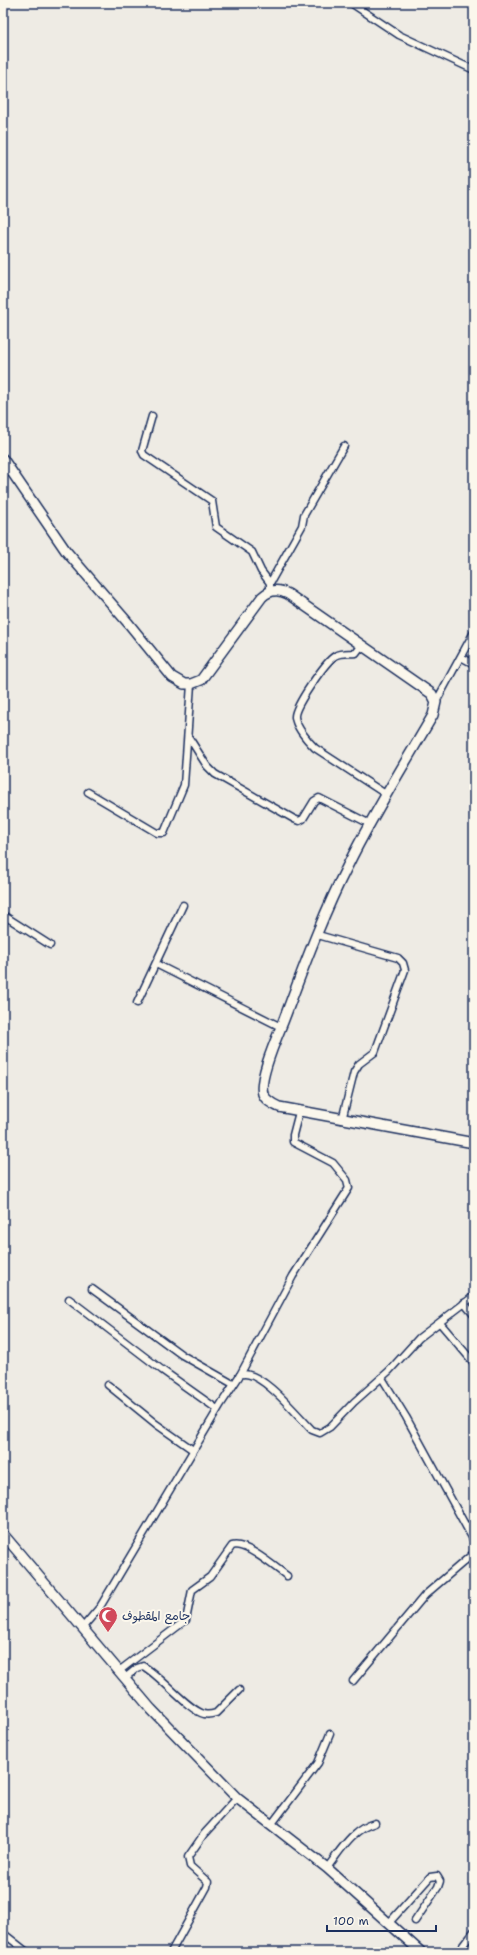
<svg xmlns="http://www.w3.org/2000/svg" width="477" height="1955" font-family="'Shantell Sans','Playpen Sans Arabic',sans-serif">
	<rect width="100%" height="100%" fill="#eeebe4"/>
	<filter id="ink" filterUnits="userSpaceOnUse"><feTurbulence type="fractalNoise" baseFrequency=".025" numOctaves="2"/><feDisplacementMap in="SourceGraphic" scale="8" xChannelSelector="R" yChannelSelector="G"/><feConvolveMatrix kernelMatrix="1 2 1 2 8 2 1 2 1" color-interpolation-filters="sRGB"/></filter>
	<g filter="url(#ink)">
		<g fill="none" stroke-linecap="round" stroke-linejoin="round">
			<!-- street casing -->
			<g stroke="#1b2f5e" stroke-width="9">
				<g id="street">
					<polyline points="351,3 399,35 474,70"/>
					<polyline points="152,416 142,451 144,455 212,501 216,527 252,552 261,571 270,583 270,591"/>
					<polyline points="270,583 302,526 304,515 344,446"/>
					<path d="M362 645 356 653C349 654 342 652 335 656 326 661 294 707 295 717 296 727 308 741 315 748L387 795"/>
					<polyline points="461,657 474,664"/>
					<polyline points="436,702 474,632"/>
					<polyline points="188,736 207,766 215,774 294,819 299,821 303,819 314,801 319,798 370,824"/>
					<polyline points="88,792 157,833 164,833 184,785 191,684"/>
					<polyline points="3,915 50,945"/>
					<polyline points="318,935 398,958 403,963 405,970 375,1052 359,1064 354,1072 342,1120"/>
					<polyline points="156,964 281,1027"/>
					<polyline points="137,1003 183,905"/>
					<polyline points="92,1289 182,1355 233,1384"/>
					<polyline points="69,1299 162,1370 217,1409"/>
					<polyline points="464,1303 474,1315"/>
					<polyline points="440,1323 474,1363"/>
					<polyline points="240,1375 293,1276 349,1188 347,1180 333,1163 293,1142 293,1135 299,1112"/>
					<polyline points="382,1378 406,1417 474,1541"/>
					<polyline points="108,1385 156,1424 193,1450"/>
					<polyline points="467,1527 474,1522"/>
					<path d="M83 1627 100 1607 221 1404 240 1375C259 1367 299 1417 312 1430L320 1433 330 1427 354 1402 389 1371 419 1338 474 1296"/>
					<path d="M119 1671 186 1620 192 1590 210 1577 232 1546C245 1541 276 1568 287 1576"/>
					<path d="M125 1678 137 1668 143 1666C161 1676 188 1710 204 1714 207 1715 213 1714 216 1713L239 1690"/>
					<polyline points="353,1681 425,1595 474,1553"/>
					<polyline points="271,1825 318,1763 330,1734"/>
					<path d="M327 1868C341 1850 352 1829 375 1823"/>
					<polyline points="388,1924 430,1877 437,1876 440,1881 438,1887 415,1921"/>
					<polyline points="3,1933 27,1952"/>
					<polyline points="171,1952 207,1887 208,1882 190,1866 188,1857 204,1834 237,1798"/>
					<polyline points="458,1952 474,1931"/>
				</g>
			</g>
			<!-- secondary casing -->
			<g stroke="#1b2f5e" stroke-width="12">
				<g id="secondary">
					<path d="M3 459 66 551 129 624 172 677 184 684H191L201 680 262 597C270 589 279 589 288 594L432 694 436 702 433 715C404 765 373 814 348 865 322 916 303 969 283 1022 277 1037 258 1079 263 1094 266 1101 273 1104 279 1107L474 1143"/>
					<polyline points="3,1534 151,1709 237,1798 327,1868 421,1952"/>
				</g>
			</g>
			<!-- street -->
			<use href="#street" stroke="#fbf7ec" stroke-width="6"/>
			<!-- secondary -->
			<use href="#secondary" stroke="#fbf7ec" stroke-width="9"/>
		</g>
	</g>
	<!-- icons -->
	<defs>
		<g id="mosque-pin" transform="scale(1)"><path d="M0 17L-7.5 6A9.5 9.5 0 1 1 7.5 6Z" fill="#d1495b" stroke="#fbf7ec"/><path d="M3.5-4.9A6 6 0 1 0 3.5 4.9A5 5 0 1 1 3.5-4.9Z" fill="#fff"/></g>
	</defs>
	<g fill-rule="evenodd">
		<use href="#mosque-pin" x="108" y="1616"/>
	</g>
	<g text-anchor="middle" stroke-width="4" stroke-linejoin="round" paint-order="stroke">
		<!-- poi labels -->
		<g font-size="12" fill="#1b2f5e" stroke="#fbf7ec" text-anchor="start">
			<text x="122" y="1620">جامع المقطوف</text>
		</g>
	</g>
	<!-- margin -->
	<rect width="477" height="1955" fill="none" stroke="#fbf7ec" stroke-width="16"/>
	<rect x="8" y="8" width="461" height="1939" fill="none" stroke="#1b2f5e" stroke-width="1.5" filter="url(#ink)"/>
	<!-- scale -->
	<path d="M327 1925v6h109v-6" fill="none" stroke="#1b2f5e" stroke-width="2"/>
	<text x="333" y="1925" font-size="12" fill="#1b2f5e" stroke="#fbf7ec" stroke-width="3" paint-order="stroke">100 m</text>
</svg>
